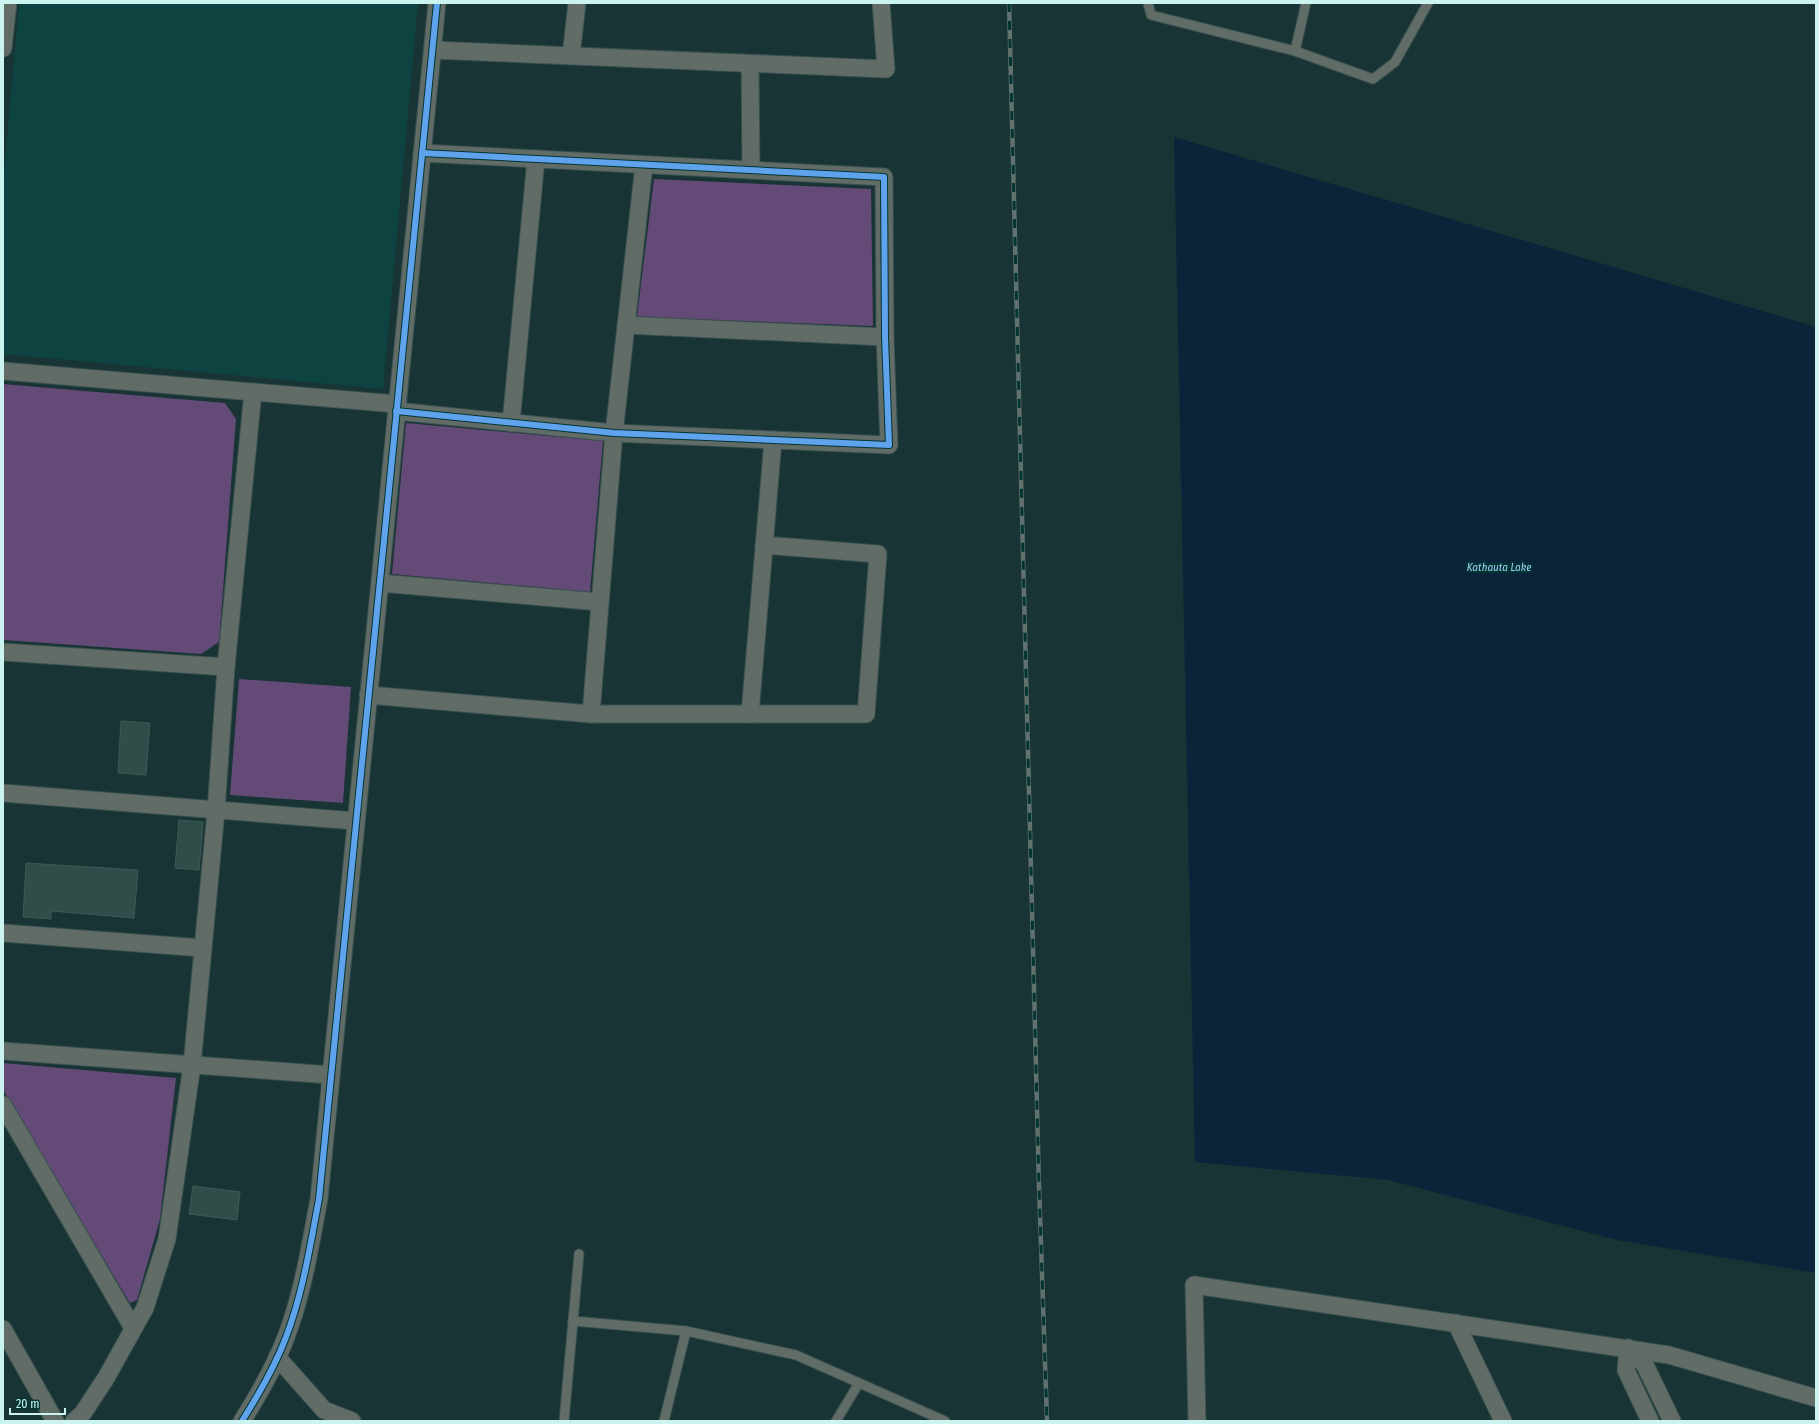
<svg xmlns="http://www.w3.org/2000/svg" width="1819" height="1424" font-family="'Fira Sans Condensed',sans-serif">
	<rect width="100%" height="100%" fill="#193434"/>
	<!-- built -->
	<polygon fill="#0d4442" points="19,3 418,3 383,389 3,354 3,184"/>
	<!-- green -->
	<g fill="#634a77">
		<polygon points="654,179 871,189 873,326 637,317"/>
		<polygon points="3,384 225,403 236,419 219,642 201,654 3,640"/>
		<polygon points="406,423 603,441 590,592 392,574"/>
		<polygon points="239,679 351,687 343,803 230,795"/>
		<polygon points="3,1063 176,1078 160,1219 137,1300 130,1303 3,1090"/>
	</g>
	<!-- water -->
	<polygon fill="#0b243a" points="1174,137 1816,327 1816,1273 1617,1240 1388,1180 1195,1162"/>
	<!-- building -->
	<g fill="#2f4e4a" stroke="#3e5955">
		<polygon points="121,721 150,723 146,775 118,773"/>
		<polygon points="179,820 203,822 199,870 175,868"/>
		<polygon points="26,863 138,870 134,918 51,911 51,919 23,917"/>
		<polygon points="193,1186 240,1192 237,1220 189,1214"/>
	</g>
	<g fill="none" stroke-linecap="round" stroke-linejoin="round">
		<!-- service casing -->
		<g stroke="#385050" stroke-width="11">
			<g id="service">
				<polyline points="1148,3 1151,15 1295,51 1373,79 1395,62 1428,3"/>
				<polyline points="1295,51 1306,3"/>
				<polyline points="573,1321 686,1331"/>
				<polyline points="564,1421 579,1254"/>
				<polyline points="664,1421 686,1331 796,1355 945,1421"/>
				<polyline points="836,1421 859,1383"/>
			</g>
		</g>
		<!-- minor casing -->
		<g stroke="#385050" stroke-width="19">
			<g id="minor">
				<polyline points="3,48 8,3"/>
				<polyline points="433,50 886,69 881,3"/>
				<polyline points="571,56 577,3"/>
				<polyline points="750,64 751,170"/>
				<polyline points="626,325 885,337"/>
				<polyline points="3,371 397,404"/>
				<polyline points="396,411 614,433 889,445 885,337 884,177 422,153"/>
				<polyline points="511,423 536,159"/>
				<polyline points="380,583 600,602"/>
				<polyline points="3,652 226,667"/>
				<polyline points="368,695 591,714 866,714 878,554 764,545"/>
				<polyline points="591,714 614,433 644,165"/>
				<polyline points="750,714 773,440"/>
				<polyline points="3,793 356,821"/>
				<polyline points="3,933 203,948"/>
				<polyline points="3,1051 331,1075"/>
				<polyline points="3,1105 133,1328"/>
				<polyline points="1456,1323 1503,1421"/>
				<polyline points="3,1329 55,1421"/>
				<polyline points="1628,1348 1645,1365 1672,1421"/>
				<polyline points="1628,1348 1626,1370 1650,1421"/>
				<polyline points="277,1357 324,1410 352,1421"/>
				<polyline points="74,1421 83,1413 106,1378 145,1308 167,1239 192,1065 216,811 226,667 253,392"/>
				<path d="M242 1421C259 1394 275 1367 286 1337 303 1293 310 1246 319 1199L437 3"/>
				<polyline points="1197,1421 1194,1285 1669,1355 1816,1398"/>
			</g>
		</g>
		<!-- service -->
		<use href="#service" stroke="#616c67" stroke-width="9"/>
		<!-- minor -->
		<use href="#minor" stroke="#616c67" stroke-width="17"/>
		<!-- rail casing -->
		<g stroke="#60716e" stroke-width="4.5">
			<polyline id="rail" points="1009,3 1039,1186 1047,1421"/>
		</g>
		<!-- rail -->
		<use href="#rail" stroke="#003534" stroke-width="3" stroke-dasharray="9" stroke-linecap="butt"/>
		<!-- cycleway casing -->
		<g stroke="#003534" stroke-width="8">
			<g id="cycleway">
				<polyline points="396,411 614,433 889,445 885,337 884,177 422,153"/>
				<path d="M242 1421C259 1394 275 1367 286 1337 303 1293 310 1246 319 1199L437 3"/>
			</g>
		</g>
		<!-- cycleway -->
		<use href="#cycleway" stroke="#60a3ed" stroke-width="6"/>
	</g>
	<g text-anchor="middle" stroke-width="4" stroke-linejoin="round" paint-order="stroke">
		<!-- water labels -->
		<g font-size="11" font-style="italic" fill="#a7caf3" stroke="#003534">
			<text x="1499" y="571">Kathauta Lake</text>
		</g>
	</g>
	<!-- border -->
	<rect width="1819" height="1424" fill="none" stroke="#cbf4f1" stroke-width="8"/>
	<!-- scale -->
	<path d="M10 1408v6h55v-6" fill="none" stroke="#cbf4f1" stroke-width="2"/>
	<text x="16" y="1408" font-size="12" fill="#cbf4f1" stroke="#003534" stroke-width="3" paint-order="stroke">20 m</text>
</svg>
